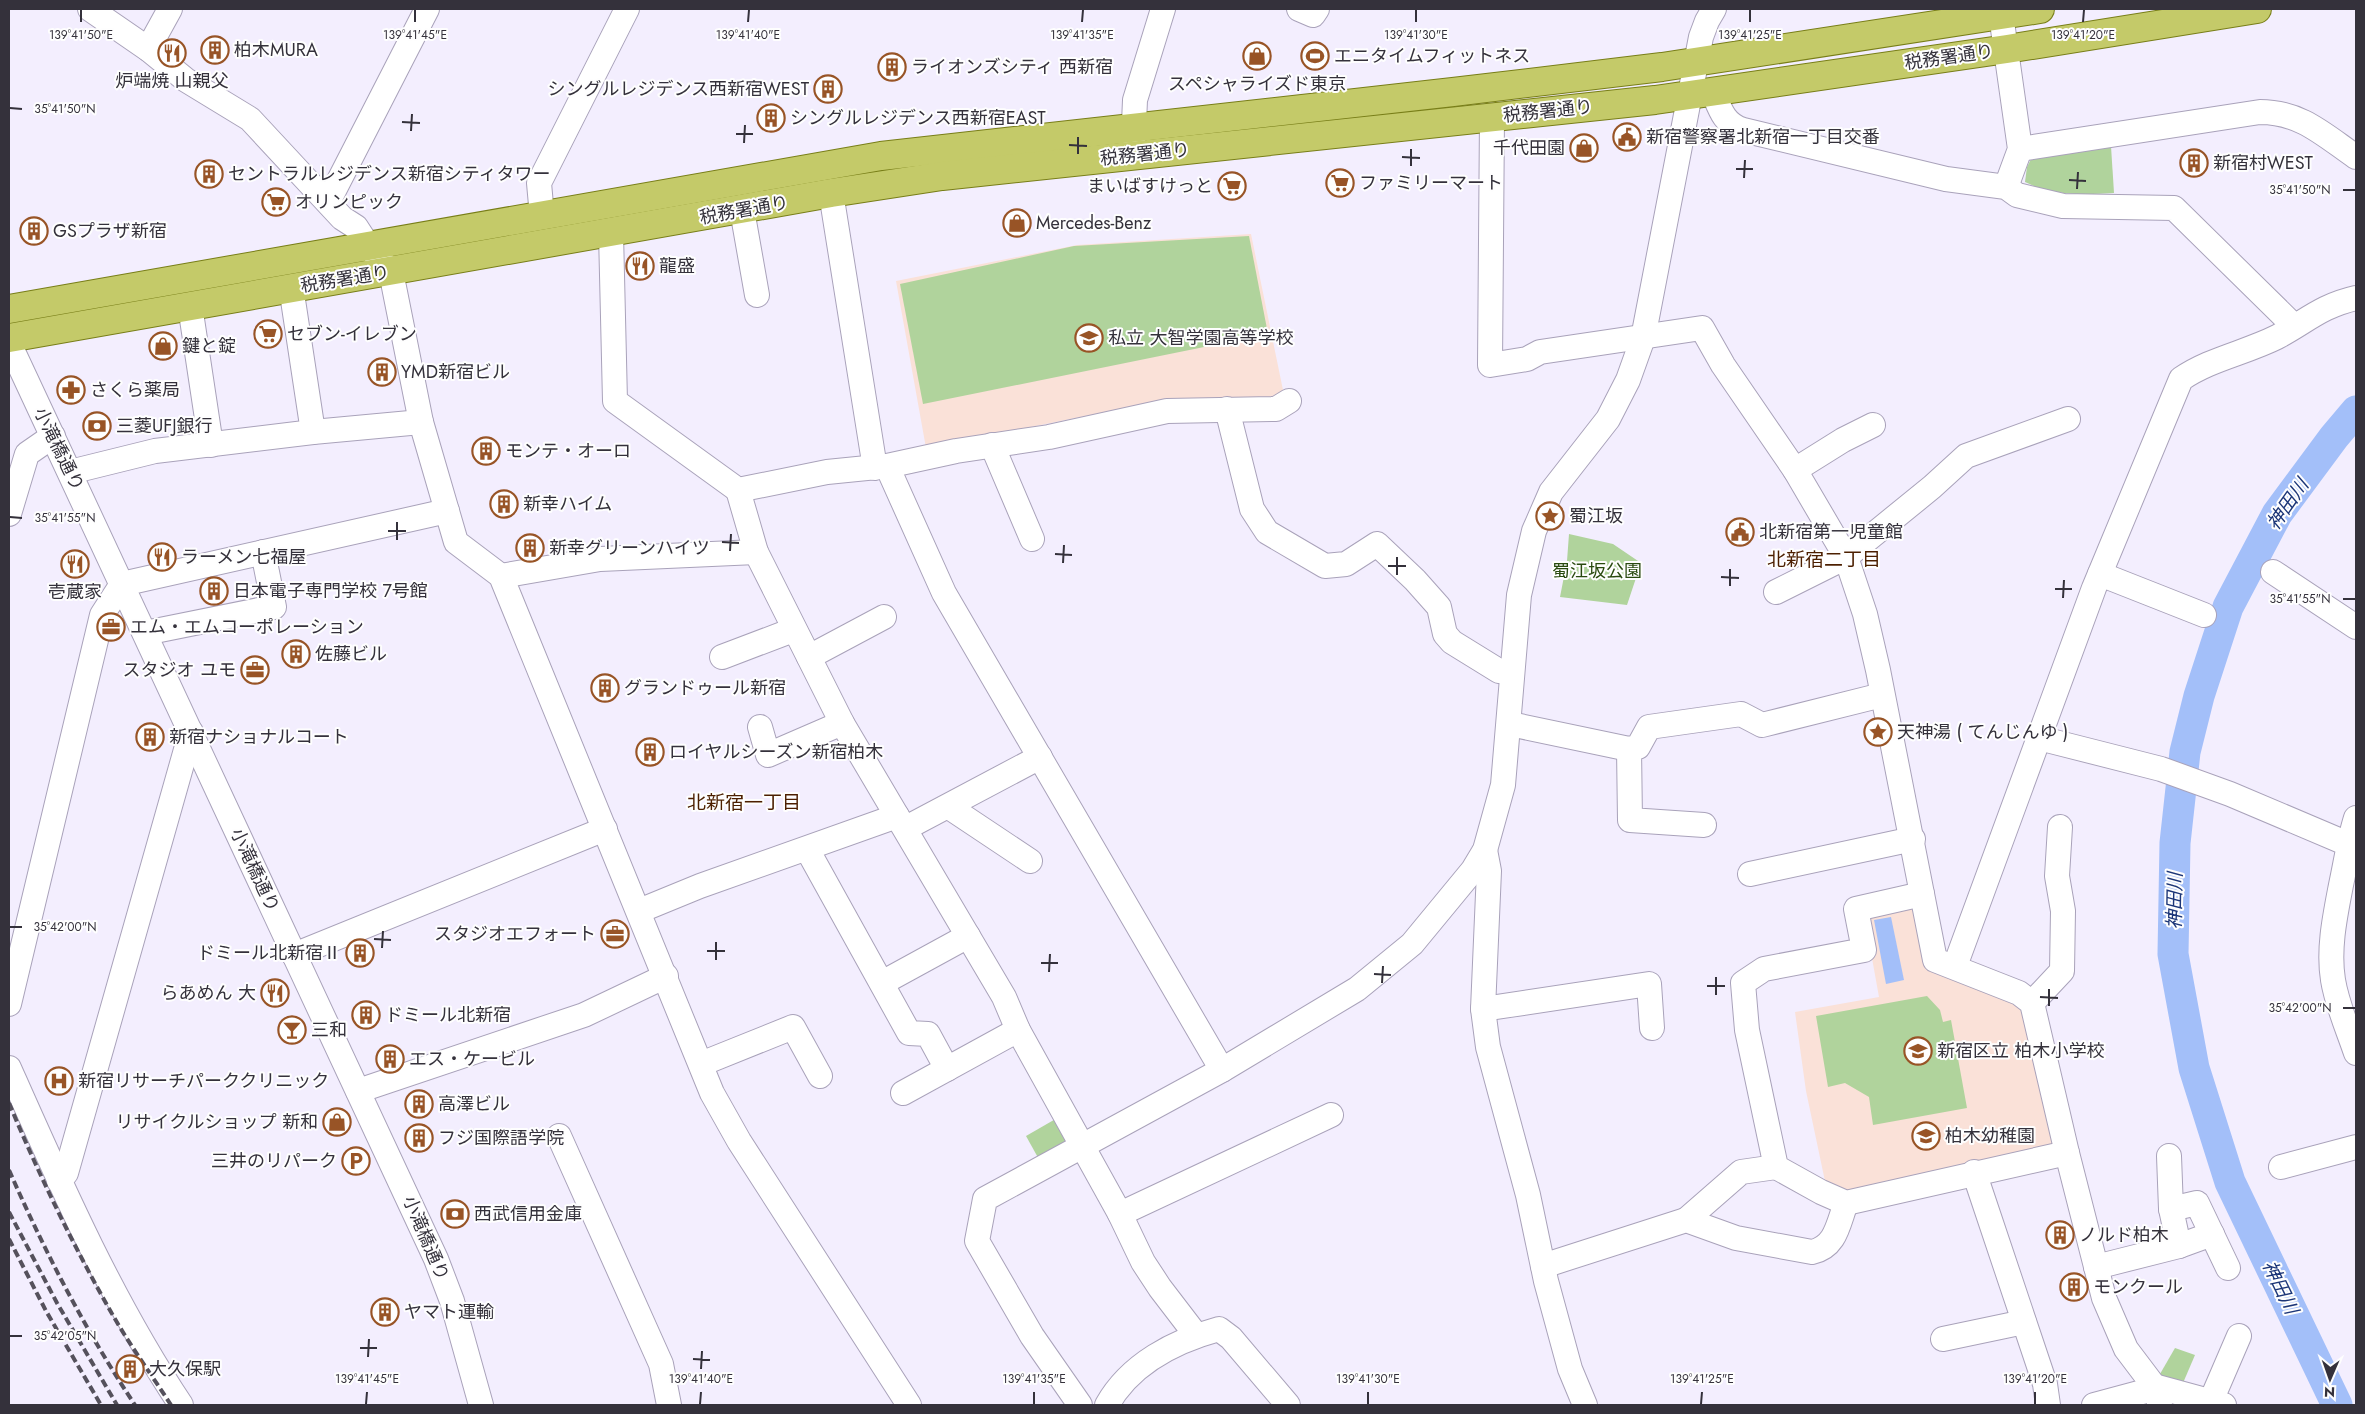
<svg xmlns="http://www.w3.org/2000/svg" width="2365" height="1414" font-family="Jost,'Noto Sans JP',sans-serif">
	<rect width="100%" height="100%" fill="#f3eefe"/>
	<!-- education -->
	<g fill="#fae1d8">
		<polygon points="1251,234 1284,395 1277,401 1130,407 926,448 896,281 1077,245"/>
		<polygon points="1913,905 1926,968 1939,968 2025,1005 2057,1143 1848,1192 1826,1186 1806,1091 1795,1012 1879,997 1864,914"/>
	</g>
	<!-- green -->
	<g fill="#b0d39c">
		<path d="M2111 146 2114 193C2084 195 2053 196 2025 182L2027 167 2031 159Z"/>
		<polygon points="1249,236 1268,334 923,404 900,284 1074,246"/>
		<polygon points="1569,534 1613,544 1641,563 1627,605 1560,597 1567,561"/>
		<polygon points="1927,996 1940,1010 1943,1022 1951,1020 1967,1108 1873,1125 1869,1097 1845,1083 1828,1087 1816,1016"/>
		<polygon points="1059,1117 1074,1144 1041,1163 1026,1136"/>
		<polygon points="2175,1348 2195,1355 2183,1383 2167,1380 2160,1374"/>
	</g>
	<!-- water -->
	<polygon fill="#a3bff9" points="1891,917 1904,980 1886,984 1874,920"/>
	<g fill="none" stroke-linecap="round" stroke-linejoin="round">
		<!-- river -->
		<polyline stroke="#a3bff9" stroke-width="31" points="2337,1405 2230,1182 2194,1068 2173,954 2175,843 2185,752 2199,696 2228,607 2277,514 2334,437 2356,411"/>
		<!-- minor casing -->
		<g stroke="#a9a2ba" stroke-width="26">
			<g id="minor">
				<polyline points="90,9 148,49 186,80 250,119 342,218 356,227 369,247 391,272 421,422 456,542 501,576 712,1093 739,1141 909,1405"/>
				<polyline points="1299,9 1313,15 1317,9"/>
				<polyline points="2001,15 2020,149 2006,187"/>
				<polyline points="148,49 170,9"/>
				<path d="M1713 92C1720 109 1724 124 1743 130L1946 179 2006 187 2017 195 2063 206 2174 208 2294 326"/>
				<polyline points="1492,117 1490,365 1527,359 1540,352 1702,328 1723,365 1795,470 1846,557 1865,614 1878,670 1935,960 2019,993 2032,1003 2067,1153 2104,1298 2126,1349 2154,1386 2160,1405"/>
				<polyline points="1133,146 1135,100 1163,9"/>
				<path d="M2020 149 2260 112C2301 112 2324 135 2356 157"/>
				<polyline points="831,193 875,468"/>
				<polyline points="328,202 427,9"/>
				<polyline points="742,210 757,295"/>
				<polyline points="542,216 539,183 627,9"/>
				<polyline points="611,233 615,401 738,490 827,472 887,466 956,451 1049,437 1167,411 1276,409 1289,401"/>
				<polyline points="291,287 313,432"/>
				<polyline points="190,306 211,445"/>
				<polyline points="9,343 436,1259 452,1301 481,1405"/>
				<polyline points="1227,409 1252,509 1267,532 1325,566 1346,564 1377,544 1415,580 1439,607 1445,634 1452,642 1499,671 1511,672"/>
				<polyline points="992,445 1032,539"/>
				<polyline points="887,466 944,593 1222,1070"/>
				<polyline points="1795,470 1843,440 1873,425"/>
				<polyline points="70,472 155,451 313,432 421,422"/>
				<polyline points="738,490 756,552 842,723 1004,997 1018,1030 1120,1214 1143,1262 1160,1288 1196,1335"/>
				<polyline points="9,514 27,454 53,436"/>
				<polyline points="2273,572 2356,627"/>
				<polyline points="2100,574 2204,615"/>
				<polyline points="501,576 600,559 756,552"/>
				<polyline points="1776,592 1846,557 1932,487 1966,456 2068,419"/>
				<polyline points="145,633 274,607 263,552"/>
				<polyline points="722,657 793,630"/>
				<polyline points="809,657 884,617"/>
				<polyline points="1510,724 1629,749"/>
				<polyline points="760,727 768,755 842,723"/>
				<polyline points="2039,738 2161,769 2230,794 2348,844"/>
				<polyline points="949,807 1030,861"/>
				<path d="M2356 818C2349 840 2346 862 2341 885 2335 916 2328 949 2333 980 2337 1005 2348 1029 2356 1053"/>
				<polyline points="1704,825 1630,820 1629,749 1638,747 1649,727 1741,714 1762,725 1882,695"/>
				<polyline points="906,828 1040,757"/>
				<polyline points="807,849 909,1033 928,1034 947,1069"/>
				<polyline points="1485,850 1489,871 1483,1009 1488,1047 1528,1195 1546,1281 1570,1369 1585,1405"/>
				<polyline points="1750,874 1913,839"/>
				<polyline points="1922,894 1856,909 1864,950 1764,969 1743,983 1747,1030 1776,1167 1821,1192 1846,1203 2067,1153"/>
				<polyline points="639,911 700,886 897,816"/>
				<polyline points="294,955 605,829"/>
				<path d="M1955 966 2094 588 2181 379C2210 359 2245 353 2277 337 2307 321 2321 306 2356 298"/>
				<polyline points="882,983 968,936"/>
				<polyline points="2032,1003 2062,971 2063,911 2057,876 2060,827"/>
				<polyline points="9,1004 102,615 122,584 447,511"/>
				<polyline points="1483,1009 1649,984 1652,1028"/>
				<polyline points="701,1064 793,1027 820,1076"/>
				<path d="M9 1068C60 1183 111 1300 181 1405"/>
				<polyline points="358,1091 584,1015 666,976"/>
				<polyline points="903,1093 1018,1030"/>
				<polyline points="559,1136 661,1364 669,1405"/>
				<polyline points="2169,1156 2171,1209 2179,1246"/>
				<polyline points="2281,1167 2356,1147"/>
				<polyline points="1974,1172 2045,1384 2048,1405"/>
				<polyline points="59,1181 66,1173 191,732"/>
				<polyline points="2171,1209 2197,1203 2228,1268"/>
				<polyline points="1120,1214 1331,1115"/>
				<polyline points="1686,1220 1741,1172 1776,1167"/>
				<path d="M1543 1266 1686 1220 1736 1238 1812 1252C1836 1247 1838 1224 1846 1203"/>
				<polyline points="2096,1267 2179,1246 2212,1234"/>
				<polyline points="1943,1339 2024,1322"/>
				<polyline points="2211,1401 2239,1336"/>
				<polyline points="1080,1405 1032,1336 977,1241 985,1199 1222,1070 1357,989 1412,944 1473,870 1485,850 1503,785 1519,595 1534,531 1551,492 1608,419 1628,380 1643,338 1701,37 1707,21 1714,9"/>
				<path d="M1107 1405C1130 1364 1175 1341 1219 1329L1231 1338 1288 1405"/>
				<polyline points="2094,1405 2146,1391 2154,1386 2224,1405"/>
			</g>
		</g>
		<!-- major casing -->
		<g stroke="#787e18" stroke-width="30">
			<g id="major">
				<polyline points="9,309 881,156 1453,92 1662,67 2040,9"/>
				<polyline points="9,338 831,193 942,176 1655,100 2007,49 2257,9"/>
			</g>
		</g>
		<!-- minor -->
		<use href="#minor" stroke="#fff" stroke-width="24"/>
		<!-- major -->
		<use href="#major" stroke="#c4ca69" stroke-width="28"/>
		<!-- rail -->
		<g stroke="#55515c" stroke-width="4" stroke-dasharray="8 4" stroke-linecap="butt">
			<path d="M9 1103C39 1175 73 1245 111 1312 129 1344 151 1374 171 1405"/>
			<path d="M9 1170C45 1252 85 1330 135 1405"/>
			<polyline points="9,1212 57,1303 117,1405"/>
			<polyline points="9,1239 46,1311 101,1405"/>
		</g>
	</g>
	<!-- ticks -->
	<path fill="none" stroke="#34313b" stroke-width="2" d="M81 22V10M415 22V10M748 22 749 10M1082 22 1083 10M1416 22V10M1750 22V10M2083 22 2084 10M10 108 22 109M402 122 420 123M411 131 412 114M736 134H753M744 143 745 125M1069 145 1087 146M1078 154V137M1402 157 1420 158M1411 166V149M1736 169H1753M1744 178 1745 160M2069 180 2086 181M2077 189 2078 172M2343 190H2355M10 517 22 518M388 531H406M397 540V522M722 542 739 543M730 551 731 534M1055 554 1072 555M1063 563 1064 545M1388 566H1406M1397 575V557M1721 577 1739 578M1730 586V569M2055 589H2072M2063 598 2064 580M2343 599H2355M10 927H22M374 939 391 940M382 948 383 931M707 951H725M716 960V942M1041 963H1058M1049 972 1050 954M1374 974 1391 975M1382 983 1383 966M1707 986H1725M1716 995V977M2040 997 2058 998M2049 1006V989M2343 1008H2355M10 1336H22M360 1348H377M368 1357 369 1339M693 1359 710 1360M701 1369 702 1351M366 1404 367 1392M700 1404 701 1392M1034 1404V1392M1368 1404V1392M1701 1404 1702 1392M2035 1404V1392"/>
	<!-- icons -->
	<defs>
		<g id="building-ring" transform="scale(1.4375)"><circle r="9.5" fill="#fefefe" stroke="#985426" stroke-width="1.5"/><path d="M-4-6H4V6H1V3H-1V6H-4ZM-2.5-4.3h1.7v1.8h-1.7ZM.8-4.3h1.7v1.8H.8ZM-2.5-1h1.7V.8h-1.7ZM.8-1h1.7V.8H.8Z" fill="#985426"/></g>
		<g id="restaurant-ring" transform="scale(1.4375)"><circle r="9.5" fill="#fefefe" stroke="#985426" stroke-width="1.5"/><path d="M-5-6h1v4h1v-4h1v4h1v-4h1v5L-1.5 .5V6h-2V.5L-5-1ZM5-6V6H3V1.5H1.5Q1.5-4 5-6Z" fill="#985426"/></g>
		<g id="shop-ring" transform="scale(1.4375)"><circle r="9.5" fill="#fefefe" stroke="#985426" stroke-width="1.5"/><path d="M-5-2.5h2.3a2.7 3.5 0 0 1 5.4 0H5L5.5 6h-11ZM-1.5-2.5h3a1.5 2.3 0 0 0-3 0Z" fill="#985426"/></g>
		<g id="stadium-ring" transform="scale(1.4375)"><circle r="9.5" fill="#fefefe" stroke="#985426" stroke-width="1.5"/><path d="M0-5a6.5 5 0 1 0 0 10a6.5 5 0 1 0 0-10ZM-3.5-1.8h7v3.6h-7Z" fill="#985426"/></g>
		<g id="civic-ring" transform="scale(1.4375)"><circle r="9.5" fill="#fefefe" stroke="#985426" stroke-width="1.5"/><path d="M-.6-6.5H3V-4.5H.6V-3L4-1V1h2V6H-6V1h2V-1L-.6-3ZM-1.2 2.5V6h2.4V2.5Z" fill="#985426"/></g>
		<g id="supermarket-ring" transform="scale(1.4375)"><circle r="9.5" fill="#fefefe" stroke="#985426" stroke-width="1.5"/><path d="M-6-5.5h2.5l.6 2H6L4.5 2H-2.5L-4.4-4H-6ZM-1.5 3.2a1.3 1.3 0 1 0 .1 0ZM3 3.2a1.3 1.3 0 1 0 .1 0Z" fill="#985426"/></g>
		<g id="school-ring" transform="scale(1.4375)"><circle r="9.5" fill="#fefefe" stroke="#985426" stroke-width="1.5"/><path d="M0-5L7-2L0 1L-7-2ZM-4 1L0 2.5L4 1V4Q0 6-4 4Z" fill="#985426"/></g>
		<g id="pharmacy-ring" transform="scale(1.4375)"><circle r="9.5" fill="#fefefe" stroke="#985426" stroke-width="1.5"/><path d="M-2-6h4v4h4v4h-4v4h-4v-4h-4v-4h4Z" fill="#985426"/></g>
		<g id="bank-ring" transform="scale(1.4375)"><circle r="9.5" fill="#fefefe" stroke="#985426" stroke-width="1.5"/><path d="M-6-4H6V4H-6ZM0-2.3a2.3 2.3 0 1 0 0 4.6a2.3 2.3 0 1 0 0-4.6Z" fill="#985426"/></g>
		<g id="sight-ring" transform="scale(1.4375)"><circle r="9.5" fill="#fefefe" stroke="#985426" stroke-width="1.5"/><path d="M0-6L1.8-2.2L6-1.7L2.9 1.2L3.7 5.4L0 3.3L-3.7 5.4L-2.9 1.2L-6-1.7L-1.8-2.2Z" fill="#985426"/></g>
		<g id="office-ring" transform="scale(1.4375)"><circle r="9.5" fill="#fefefe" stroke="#985426" stroke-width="1.5"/><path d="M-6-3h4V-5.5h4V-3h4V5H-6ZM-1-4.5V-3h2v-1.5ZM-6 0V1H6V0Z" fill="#985426"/></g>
		<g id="bar-ring" transform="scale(1.4375)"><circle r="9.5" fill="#fefefe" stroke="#985426" stroke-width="1.5"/><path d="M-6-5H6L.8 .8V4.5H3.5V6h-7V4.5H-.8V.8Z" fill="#985426"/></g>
		<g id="hospital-ring" transform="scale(1.4375)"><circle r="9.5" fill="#fefefe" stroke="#985426" stroke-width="1.5"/><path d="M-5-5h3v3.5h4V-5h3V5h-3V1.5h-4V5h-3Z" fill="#985426"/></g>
		<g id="parking-ring" transform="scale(1.4375)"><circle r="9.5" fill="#fefefe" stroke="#985426" stroke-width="1.5"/><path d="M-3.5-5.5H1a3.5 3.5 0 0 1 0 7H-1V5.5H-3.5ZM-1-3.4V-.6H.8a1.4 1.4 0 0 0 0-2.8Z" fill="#985426"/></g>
	</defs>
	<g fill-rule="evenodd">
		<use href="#building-ring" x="215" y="50"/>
		<use href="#restaurant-ring" x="172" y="53"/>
		<use href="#shop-ring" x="1257" y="56"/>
		<use href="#stadium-ring" x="1315" y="56"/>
		<use href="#building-ring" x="892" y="67"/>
		<use href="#building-ring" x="828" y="89"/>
		<use href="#building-ring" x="771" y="118"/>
		<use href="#civic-ring" x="1627" y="137"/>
		<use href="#shop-ring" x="1584" y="148"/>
		<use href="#building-ring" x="2194" y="163"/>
		<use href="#building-ring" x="209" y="174"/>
		<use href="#supermarket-ring" x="1340" y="183"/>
		<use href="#supermarket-ring" x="1232" y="186"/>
		<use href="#supermarket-ring" x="276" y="202"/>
		<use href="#shop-ring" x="1017" y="223"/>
		<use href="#building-ring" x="34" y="231"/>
		<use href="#restaurant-ring" x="640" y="266"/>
		<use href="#supermarket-ring" x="268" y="334"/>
		<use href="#school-ring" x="1089" y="338"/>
		<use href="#shop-ring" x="163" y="346"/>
		<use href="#building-ring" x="382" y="372"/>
		<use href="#pharmacy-ring" x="71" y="390"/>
		<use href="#bank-ring" x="97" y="426"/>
		<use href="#building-ring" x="486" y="451"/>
		<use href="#building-ring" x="504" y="504"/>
		<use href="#sight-ring" x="1550" y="516"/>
		<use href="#civic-ring" x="1740" y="532"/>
		<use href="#building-ring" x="530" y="548"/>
		<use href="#restaurant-ring" x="162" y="557"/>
		<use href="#restaurant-ring" x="75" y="564"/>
		<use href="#building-ring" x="214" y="591"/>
		<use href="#office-ring" x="111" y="627"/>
		<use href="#building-ring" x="296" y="654"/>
		<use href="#office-ring" x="255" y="670"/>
		<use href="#building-ring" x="605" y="688"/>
		<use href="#sight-ring" x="1878" y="732"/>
		<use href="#building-ring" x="150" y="737"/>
		<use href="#building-ring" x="650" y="752"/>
		<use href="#office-ring" x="615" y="934"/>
		<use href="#building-ring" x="360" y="953"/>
		<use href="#restaurant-ring" x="275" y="993"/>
		<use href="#building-ring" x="366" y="1015"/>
		<use href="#bar-ring" x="292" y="1030"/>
		<use href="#school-ring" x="1918" y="1051"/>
		<use href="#building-ring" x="390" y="1059"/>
		<use href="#hospital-ring" x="59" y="1081"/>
		<use href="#building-ring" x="419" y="1104"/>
		<use href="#shop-ring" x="337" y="1122"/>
		<use href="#school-ring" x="1926" y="1136"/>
		<use href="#building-ring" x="419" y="1138"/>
		<use href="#parking-ring" x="356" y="1161"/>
		<use href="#bank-ring" x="455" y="1214"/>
		<use href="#building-ring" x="2060" y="1235"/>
		<use href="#building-ring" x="2074" y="1287"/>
		<use href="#building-ring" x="385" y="1312"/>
		<use href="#building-ring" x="130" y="1369"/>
	</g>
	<g text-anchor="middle" stroke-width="4" stroke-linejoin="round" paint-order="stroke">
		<!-- poi labels -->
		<g font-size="18" fill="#34313b" stroke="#fefefe" text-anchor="start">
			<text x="234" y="56">柏木MURA</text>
			<text x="1334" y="62">エニタイムフィットネス</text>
			<text x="911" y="73">ライオンズシティ 西新宿</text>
			<text x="172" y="87" text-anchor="middle">炉端焼 山親父</text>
			<text x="1257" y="90" text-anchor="middle">スペシャライズド東京</text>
			<text x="809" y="95" text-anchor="end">シングルレジデンス西新宿WEST</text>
			<text x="790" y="124">シングルレジデンス西新宿EAST</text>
			<text x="1646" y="143">新宿警察署北新宿一丁目交番</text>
			<text x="1565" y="154" text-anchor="end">千代田園</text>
			<text x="2213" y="169">新宿村WEST</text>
			<text x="228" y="180">セントラルレジデンス新宿シティタワー</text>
			<text x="1359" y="189">ファミリーマート</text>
			<text x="1213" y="192" text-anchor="end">まいばすけっと</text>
			<text x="295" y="208">オリンピック</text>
			<text x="1036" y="229">Mercedes-Benz</text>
			<text x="53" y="237">GSプラザ新宿</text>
			<text x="659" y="272">龍盛</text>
			<text x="287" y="340">セブン-イレブン</text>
			<text x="1108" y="344">私立 大智学園高等学校</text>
			<text x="182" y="352">鍵と錠</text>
			<text x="401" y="378">YMD新宿ビル</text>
			<text x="90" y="396">さくら薬局</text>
			<text x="116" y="432">三菱UFJ銀行</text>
			<text x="505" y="457">モンテ・オーロ</text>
			<text x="523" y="510">新幸ハイム</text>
			<text x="1569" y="522">蜀江坂</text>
			<text x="1759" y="538">北新宿第一児童館</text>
			<text x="549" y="554">新幸グリーンハイツ</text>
			<text x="181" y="563">ラーメン七福屋</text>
			<text x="233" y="597">日本電子専門学校 7号館</text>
			<text x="75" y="598" text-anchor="middle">壱蔵家</text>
			<text x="130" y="633">エム・エムコーポレーション</text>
			<text x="315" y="660">佐藤ビル</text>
			<text x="236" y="676" text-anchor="end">スタジオ ユモ</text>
			<text x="624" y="694">グランドゥール新宿</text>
			<text x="1897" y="738">天神湯 ( てんじんゆ )</text>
			<text x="169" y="743">新宿ナショナルコート</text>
			<text x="669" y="758">ロイヤルシーズン新宿柏木</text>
			<text x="596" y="940" text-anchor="end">スタジオエフォート</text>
			<text x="341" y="959" text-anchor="end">ドミール北新宿Ⅱ</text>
			<text x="256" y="999" text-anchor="end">らあめん 大</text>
			<text x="385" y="1021">ドミール北新宿</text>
			<text x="311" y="1036">三和</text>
			<text x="1937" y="1057">新宿区立 柏木小学校</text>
			<text x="409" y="1065">エス・ケービル</text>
			<text x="78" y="1087">新宿リサーチパーククリニック</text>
			<text x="438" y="1110">高澤ビル</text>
			<text x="318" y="1128" text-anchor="end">リサイクルショップ 新和</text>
			<text x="1945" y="1142">柏木幼稚園</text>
			<text x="438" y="1144">フジ国際語学院</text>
			<text x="337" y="1167" text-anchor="end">三井のリパーク</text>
			<text x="474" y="1220">西武信用金庫</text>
			<text x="2079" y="1241">ノルド柏木</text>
			<text x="2093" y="1293">モンクール</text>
			<text x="404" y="1318">ヤマト運輸</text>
			<text x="149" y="1375">大久保駅</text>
		</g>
		<!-- street labels -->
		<g font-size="18" fill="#34313b" stroke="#fefefe">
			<text transform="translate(1949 57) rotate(-8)" y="6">税務署通り</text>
			<text transform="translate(1548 111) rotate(-6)" y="6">税務署通り</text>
			<text transform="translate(1145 154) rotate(-6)" y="6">税務署通り</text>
			<text transform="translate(744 210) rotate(-10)" y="6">税務署通り</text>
			<text transform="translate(345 279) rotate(-9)" y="6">税務署通り</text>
			<text transform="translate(59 449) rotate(64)" y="6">小滝橋通り</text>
			<text transform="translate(255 870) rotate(65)" y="6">小滝橋通り</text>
			<text transform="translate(426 1238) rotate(67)" y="6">小滝橋通り</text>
		</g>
		<!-- park labels -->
		<g font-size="18" fill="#294a0f" stroke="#fefefe">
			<text x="1597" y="577">蜀江坂公園</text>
		</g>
		<!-- water labels -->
		<g font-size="19" font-style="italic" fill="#1c3678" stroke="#fefefe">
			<text transform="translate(2287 504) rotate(-55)" y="7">神田川</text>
			<text transform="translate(2174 901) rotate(-89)" y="7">神田川</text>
			<text transform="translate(2281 1287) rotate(64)" y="7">神田川</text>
		</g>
		<!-- neighbourhood labels -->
		<g font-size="19" fill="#4c1f00" stroke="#fefefe">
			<text x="1824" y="566">北新宿二丁目</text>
			<text x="744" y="809">北新宿一丁目</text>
		</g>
	</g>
	<g font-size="12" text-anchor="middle" fill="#34313b" stroke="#fefefe" stroke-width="4" stroke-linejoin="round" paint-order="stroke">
		<text x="81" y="39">139°41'50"E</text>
		<text x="415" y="39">139°41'45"E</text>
		<text x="748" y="39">139°41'40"E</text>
		<text x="1082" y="39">139°41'35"E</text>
		<text x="1416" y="39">139°41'30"E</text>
		<text x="1750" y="39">139°41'25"E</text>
		<text x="2083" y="39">139°41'20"E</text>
		<text x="65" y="113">35°41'50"N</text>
		<text x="2300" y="194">35°41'50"N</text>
		<text x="65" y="522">35°41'55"N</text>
		<text x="2300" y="603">35°41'55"N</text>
		<text x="65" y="931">35°42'00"N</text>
		<text x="2300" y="1012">35°42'00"N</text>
		<text x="65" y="1340">35°42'05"N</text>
		<text x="367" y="1383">139°41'45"E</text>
		<text x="701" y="1383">139°41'40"E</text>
		<text x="1034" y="1383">139°41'35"E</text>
		<text x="1368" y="1383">139°41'30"E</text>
		<text x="1702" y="1383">139°41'25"E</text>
		<text x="2035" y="1383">139°41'20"E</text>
	</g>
	<!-- border -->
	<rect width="2365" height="1414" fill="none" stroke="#34313b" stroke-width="20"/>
	<!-- north arrow -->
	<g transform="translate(2330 1379) rotate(182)" stroke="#fefefe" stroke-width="4" paint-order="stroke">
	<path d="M0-4L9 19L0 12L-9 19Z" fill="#34313b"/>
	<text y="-8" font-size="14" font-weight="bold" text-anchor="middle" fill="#34313b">N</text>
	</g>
</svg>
